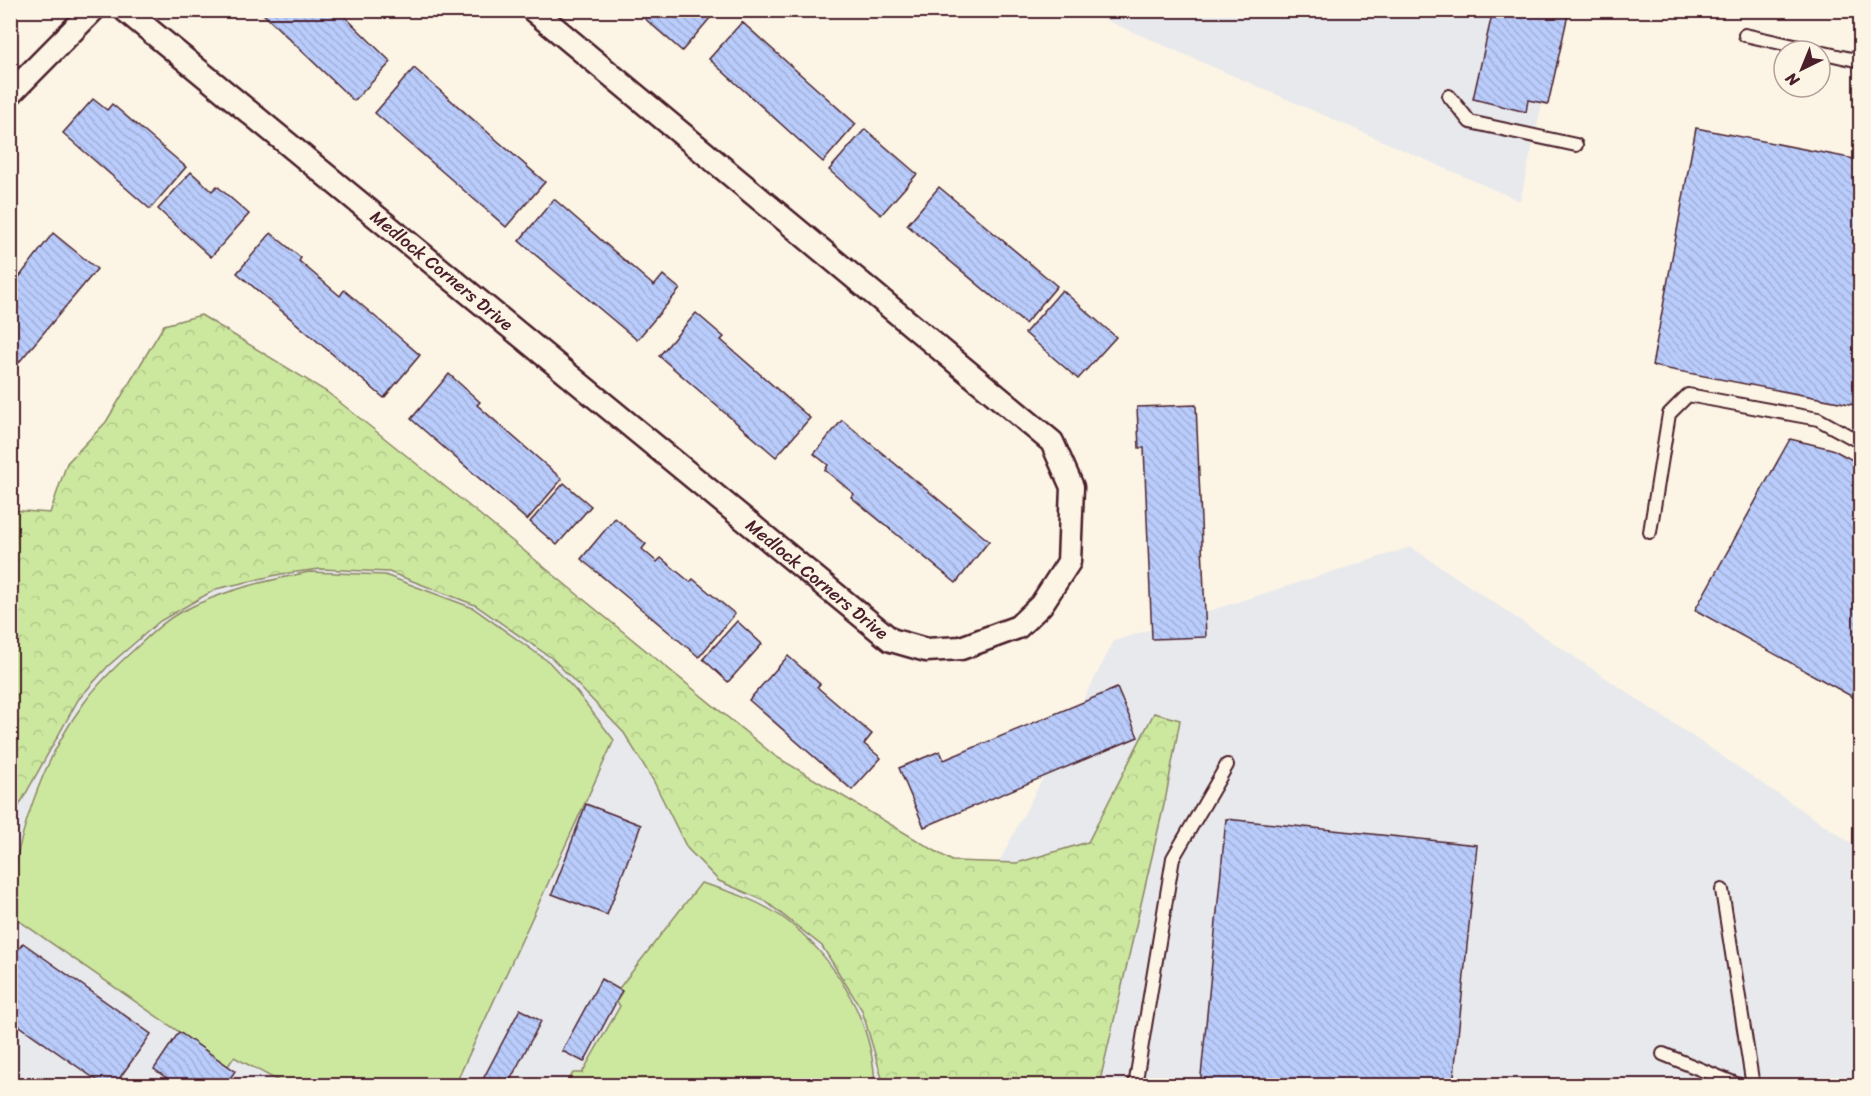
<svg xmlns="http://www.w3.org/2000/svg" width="1871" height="1096" font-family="Sriracha,sans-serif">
	<defs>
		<pattern id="forest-crowns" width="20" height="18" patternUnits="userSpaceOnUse" patternTransform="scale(1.5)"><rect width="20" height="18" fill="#cce89f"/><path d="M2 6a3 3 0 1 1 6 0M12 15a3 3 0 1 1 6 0" fill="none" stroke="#b1c789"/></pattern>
		<pattern id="building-back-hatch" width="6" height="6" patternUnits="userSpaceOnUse" patternTransform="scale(1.5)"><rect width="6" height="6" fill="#b9ccfb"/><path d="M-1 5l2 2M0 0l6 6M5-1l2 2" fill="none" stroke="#a1afd7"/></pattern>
	</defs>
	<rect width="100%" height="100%" fill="#fcf5e5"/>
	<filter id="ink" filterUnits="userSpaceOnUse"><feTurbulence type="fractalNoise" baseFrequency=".0167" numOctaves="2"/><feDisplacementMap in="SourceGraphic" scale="12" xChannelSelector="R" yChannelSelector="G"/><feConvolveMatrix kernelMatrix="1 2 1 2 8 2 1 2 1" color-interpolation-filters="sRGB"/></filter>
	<g filter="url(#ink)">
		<!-- built -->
		<g fill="#e8e9ec">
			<polygon points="1085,11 1563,11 1520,201"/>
			<polygon points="1411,547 1860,849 1860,1085 11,1085 10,739 143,562 444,568 947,962 1114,641"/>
		</g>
		<!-- forest -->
		<polygon fill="url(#forest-crowns)" stroke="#8b8465" stroke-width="1.5" points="201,315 327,392 473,509 775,756 952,861 1017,863 1088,842 1154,713 1180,720 1166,796 1099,1085 884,1085 862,1010 822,946 765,901 719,881 687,848 653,780 624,733 553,659 475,605 389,572 320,569 281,574 216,589 160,621 108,666 78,700 11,820 11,510 50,513 67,463 106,422 164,325"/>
		<!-- garden -->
		<g fill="#cce89f" stroke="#8b8465" stroke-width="1.5">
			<path d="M309 572 385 575 473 608 549 662 576 691 614 740 455 1085H286L234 1057 228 1066 11 915C10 848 44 757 84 703 99 682 118 664 137 647 151 634 166 619 183 611 223 590 266 581 309 572Z"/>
			<path d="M701 883C730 891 757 900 782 917 834 955 873 1020 875 1086H565L573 1073H582L620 1006 613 996Z"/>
		</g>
		<!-- building -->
		<g fill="url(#building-back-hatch)" stroke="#4a1f2b" stroke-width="1.5">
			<polygon points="259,10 338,10 391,62 354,101"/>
			<polygon points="635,10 717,10 682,51"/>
			<polygon points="1493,10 1569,10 1548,104 1528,100 1526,112 1473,99"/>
			<polygon points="742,22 856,124 823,162 709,59"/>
			<polygon points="414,68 545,182 506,227 375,113"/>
			<polygon points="93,99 107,110 112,104 186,167 150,209 63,133"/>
			<polygon points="1696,128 1860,160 1860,406 1652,366"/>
			<polygon points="865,129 917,174 881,215 829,170"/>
			<polygon points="191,172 212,191 217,186 249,214 211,257 158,209"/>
			<polygon points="939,187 1057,286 1025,324 907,225"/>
			<polygon points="554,199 654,286 663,275 680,289 637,340 519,241"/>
			<polygon points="53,233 97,269 10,373 10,289"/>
			<polygon points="271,233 301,258 299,261 340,296 344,290 420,355 384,398 237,273"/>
			<polygon points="1062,290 1116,337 1078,379 1025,333"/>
			<polygon points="696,313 724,337 721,340 810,418 776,457 659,356"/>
			<polygon points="449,374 480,402 477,405 562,479 527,520 411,419"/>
			<polygon points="1196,405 1206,637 1152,639 1144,448 1139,448 1137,407"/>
			<polygon points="842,420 989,541 956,583 851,497 854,494 825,470 828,465 814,454"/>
			<polygon points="1790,439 1832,449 1860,464 1860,701 1695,610"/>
			<polygon points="564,483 591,506 557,545 530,522"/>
			<polygon points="615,518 646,544 642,549 657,562 661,558 690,582 693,579 735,614 699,657 581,559"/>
			<polygon points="737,621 762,644 728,682 703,659"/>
			<polygon points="788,656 820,684 817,687 872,734 864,744 881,758 852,790 749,700"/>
			<polygon points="1117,688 1138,737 924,827 899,768 940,751 944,760"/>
			<polygon points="586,804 641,825 607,915 552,894"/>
			<polygon points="1226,819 1477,845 1453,1086 1200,1086"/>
			<polygon points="23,943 151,1034 114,1086 105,1086 10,1019 10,961"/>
			<polygon points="601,979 622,991 584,1062 562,1051"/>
			<polygon points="520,1009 541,1021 507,1086 489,1086 482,1081"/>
			<polygon points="179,1032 235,1071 225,1086 178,1086 154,1069"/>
		</g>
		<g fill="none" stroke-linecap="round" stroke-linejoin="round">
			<!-- lane casing -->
			<g stroke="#4a1f2b" stroke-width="16">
				<g id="lane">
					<polyline points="1745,35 1817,51"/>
					<polyline points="1820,52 1860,61"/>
					<polyline points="1449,96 1470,122 1576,145"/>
					<polyline points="1650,532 1669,414 1688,395 1818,419 1860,442"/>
					<polyline points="1722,890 1753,1086"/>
					<polyline points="1663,1054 1741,1086"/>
					<polyline points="1135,1086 1173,858 1227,765"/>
				</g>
			</g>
			<!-- street casing -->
			<g stroke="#4a1f2b" stroke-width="27">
				<g id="street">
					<path id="s1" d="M125 10 891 640 926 650 961 648 1018 627 1041 605 1069 562 1072 487 1052 442 533 10"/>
					<polyline points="10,94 93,10"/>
				</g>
			</g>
			<!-- lane -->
			<use href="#lane" stroke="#fcf5e5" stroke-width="12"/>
			<!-- street -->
			<use href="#street" stroke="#fcf5e5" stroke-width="22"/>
		</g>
	</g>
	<g text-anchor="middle" stroke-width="6" stroke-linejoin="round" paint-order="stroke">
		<!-- street labels -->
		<g font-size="18" fill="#4a1f2b" stroke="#fcf5e5">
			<text dy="6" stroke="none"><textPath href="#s1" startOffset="410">Medlock Corners Drive</textPath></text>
			<text dy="6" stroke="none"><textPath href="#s1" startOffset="896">Medlock Corners Drive</textPath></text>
		</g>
	</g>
	<!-- margin -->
	<rect width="1871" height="1096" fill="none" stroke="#fcf5e5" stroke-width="36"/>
	<rect x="18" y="18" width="1835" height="1060" fill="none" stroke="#4a1f2b" stroke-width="2" filter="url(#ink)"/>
	<!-- north arrow -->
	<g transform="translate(1802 69) rotate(223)"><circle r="28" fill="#fcf5e5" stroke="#b59f9b" stroke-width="1.5"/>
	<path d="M0-4.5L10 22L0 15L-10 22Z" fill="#4a1f2b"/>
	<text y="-9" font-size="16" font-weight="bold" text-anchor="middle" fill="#4a1f2b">N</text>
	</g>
</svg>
